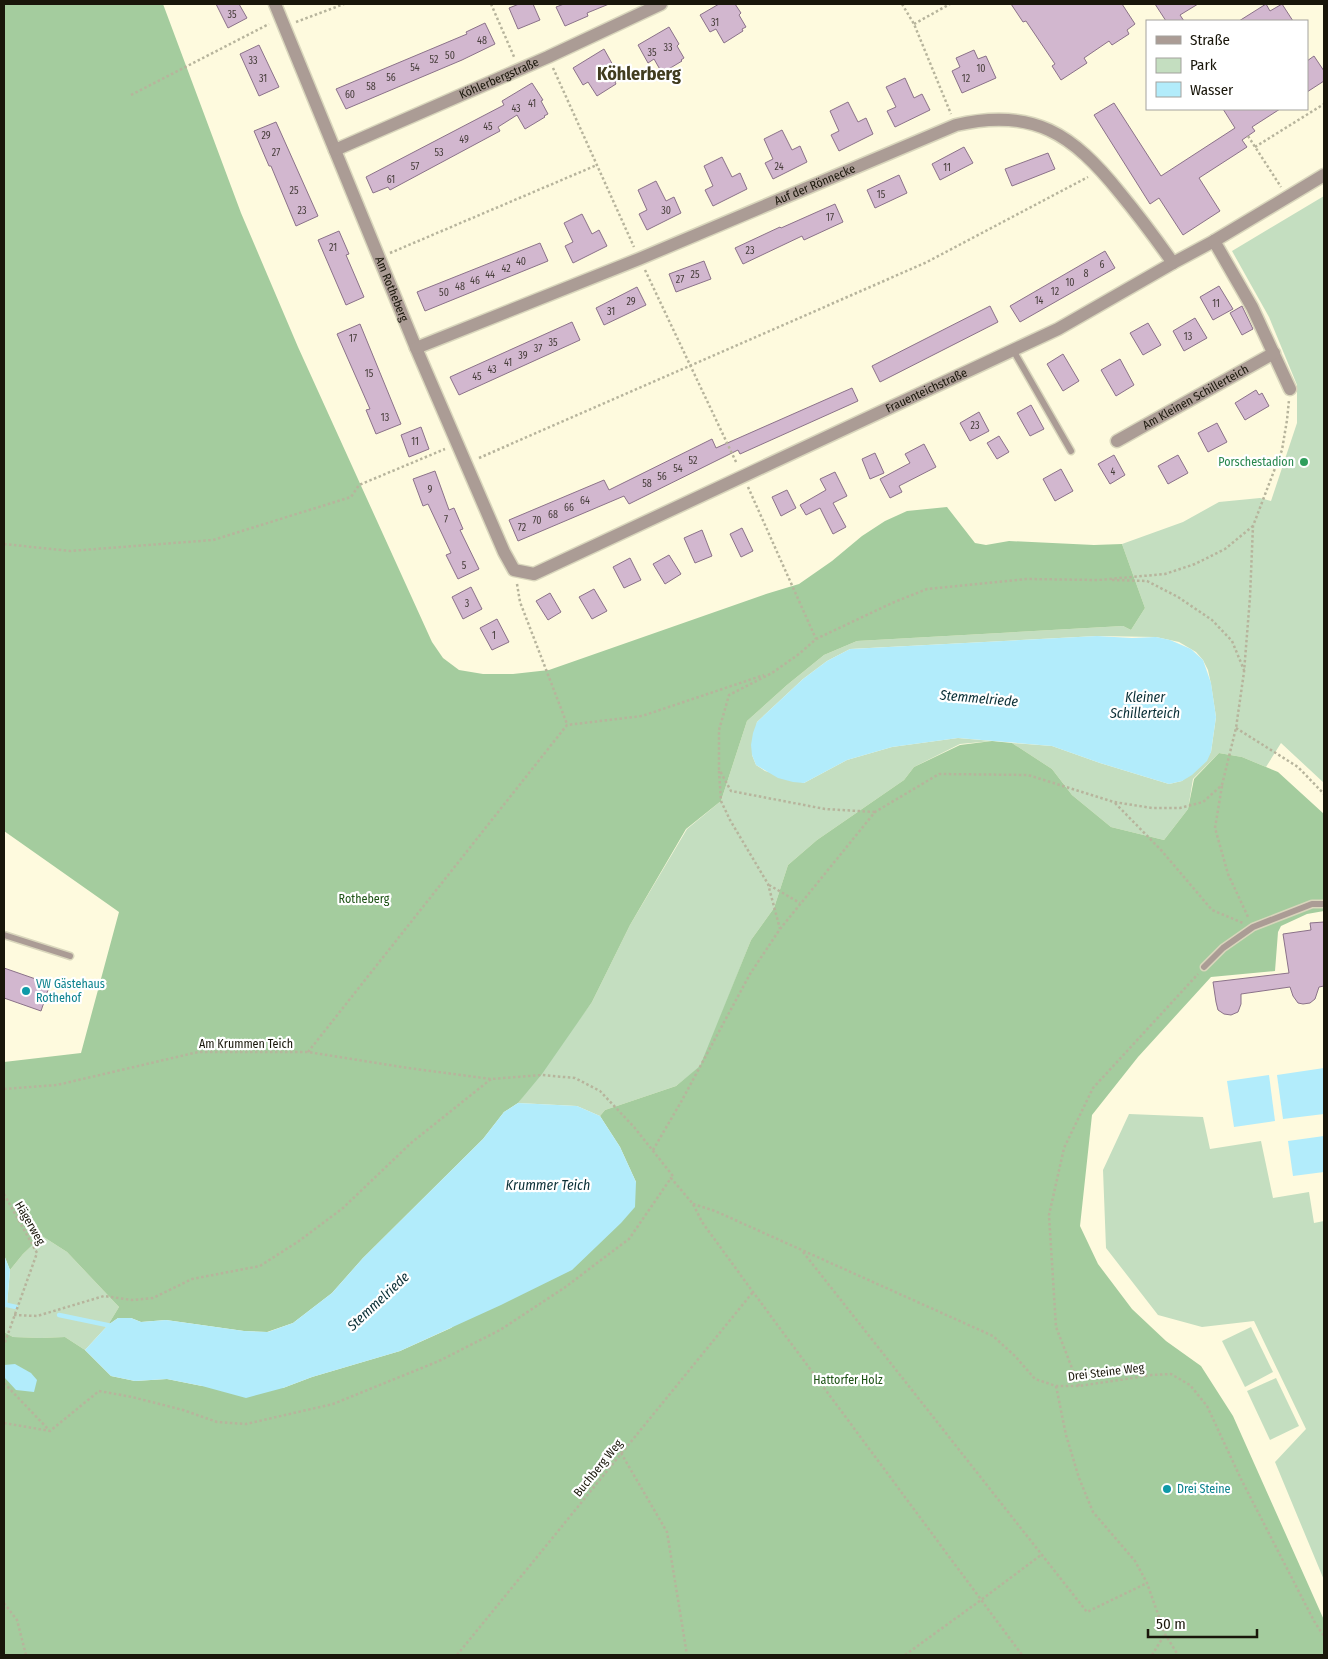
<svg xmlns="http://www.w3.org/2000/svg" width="1328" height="1659" font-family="'Fira Sans Condensed',sans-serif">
	<rect width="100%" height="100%" fill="#fefade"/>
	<!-- green -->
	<g fill="#c4dec0">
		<polygon points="1324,196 1324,783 1281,743 1266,767 1242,757 1219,753 1193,779 1188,809 1164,840 1111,827 1072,795 1052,769 1012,743 1052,746 1100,763 1169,784 1182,781 1211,752 1216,717 1211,684 1208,670 1203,660 1196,652 1179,642 1156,637 1097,636 850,649 827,661 803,679 757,722 752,755 756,765 765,771 804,783 847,760 892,747 958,738 992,741 960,744 914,767 904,780 817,840 788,865 774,908 751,940 701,1066 676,1086 605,1110 600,1116 577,1106 518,1103 592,1002 630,925 687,829 721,801 747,721 787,685 824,655 857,641 1123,626 1131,630 1145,608 1122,544 1183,522 1219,502 1260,498 1271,501 1297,423 1297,385 1269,317 1232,251"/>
		<polygon points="1129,1114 1203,1117 1210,1149 1261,1141 1273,1198 1309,1192 1314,1223 1324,1221 1324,1580 1275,1462 1306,1429 1254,1321 1202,1327 1158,1315 1106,1248 1103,1170"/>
		<polygon points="42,1236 67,1252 119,1307 108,1325 85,1350 65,1337 41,1338 13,1337 4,1332 4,1309 7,1305 10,1270 23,1254"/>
		<polygon points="1251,1327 1273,1372 1245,1387 1222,1341"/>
		<polygon points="1276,1378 1299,1426 1270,1440 1247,1391"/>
	</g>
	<!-- forest -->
	<g fill="#a4cc9e">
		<polygon points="4,4 163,4 241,213 298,347 432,642 443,658 459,670 483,674 513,674 549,670 766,594 799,584 832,561 862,536 885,521 907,511 947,507 975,543 986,545 1009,541 1094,545 1122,544 1145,608 1131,630 1123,626 857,641 824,655 787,685 747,721 721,801 686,829 630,925 592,1002 542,1074 518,1103 504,1112 483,1139 363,1258 332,1293 293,1323 267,1332 244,1331 166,1320 141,1322 131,1318 118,1318 108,1325 119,1307 67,1252 42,1236 23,1254 10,1270 4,1255 4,1062 81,1053 119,912 4,831"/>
		<polygon points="992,741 1012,743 1052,769 1072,795 1111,827 1164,840 1188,809 1194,779 1219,753 1242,757 1278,772 1324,814 1324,911 1307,914 1281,926 1278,932 1275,971 1211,977 1138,1057 1092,1115 1080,1226 1098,1264 1132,1309 1166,1341 1201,1366 1233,1416 1324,1620 1324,1655 4,1655 4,1332 13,1337 41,1338 65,1337 85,1350 111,1376 135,1381 167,1379 202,1386 283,1388 312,1377 400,1351 451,1328 636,1182 620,1147 600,1116 605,1110 676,1086 700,1066 751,940 774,908 788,865 817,840 904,780 914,767 960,745"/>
	</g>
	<!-- water -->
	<g fill="#b2ecfb">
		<polygon points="1097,636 1132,638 1156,637 1170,640 1191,649 1203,660 1211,683 1216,717 1211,752 1207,761 1192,775 1182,781 1169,784 1100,763 1052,746 958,738 892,747 847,760 804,783 793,782 778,778 756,765 752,755 751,745 753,733 757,722 803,679 827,661 850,649"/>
		<polygon points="1324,1068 1324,1114 1283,1119 1277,1075"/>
		<polygon points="1269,1075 1275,1121 1234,1127 1227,1081"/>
		<polygon points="518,1103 577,1106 600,1116 620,1147 636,1182 635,1207 621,1223 572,1270 501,1305 400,1351 312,1377 283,1388 246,1398 202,1386 167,1379 135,1381 111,1376 85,1350 108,1325 118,1318 131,1318 141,1322 166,1320 244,1331 268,1332 293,1323 332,1293 363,1258 483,1139 504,1112"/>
		<polygon points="1324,1136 1324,1172 1293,1176 1288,1141"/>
		<polygon points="4,1255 10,1270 7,1305 4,1309"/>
		<polygon points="15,1364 31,1373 37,1380 34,1392 16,1390 4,1377 4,1365"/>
	</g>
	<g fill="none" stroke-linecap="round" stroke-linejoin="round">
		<!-- stream -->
		<g stroke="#b2ecfb" stroke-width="4.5">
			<polyline points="4,1302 7,1305 16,1307"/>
			<polyline points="59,1315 112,1326"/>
		</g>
	</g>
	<!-- building -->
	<g fill="#d2b7cf" stroke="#8b7289">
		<polygon points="216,4 239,4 247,18 228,28"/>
		<polygon points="519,4 533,4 540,20 518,29 509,8"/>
		<polygon points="564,4 609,4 587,13 588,16 565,26 556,7"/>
		<polygon points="719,4 735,4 741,13 739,15 746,27 742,29 743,31 724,43 716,29 710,32 700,15"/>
		<polygon points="1011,4 1122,4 1135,24 1127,30 1129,34 1112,45 1109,41 1084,58 1087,63 1061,80 1052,66 1055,64 1026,21 1023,22"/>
		<polygon points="1155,4 1198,4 1180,15 1184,21 1166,21"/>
		<polygon points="1266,4 1270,11 1282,4 1293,21 1239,21"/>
		<polygon points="485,23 495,44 462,60 346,109 336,89 467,34 466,32"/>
		<polygon points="669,27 679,44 677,46 684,58 681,60 682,61 662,73 654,59 648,63 638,45"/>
		<polygon points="259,45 279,87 259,96 240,54"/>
		<polygon points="604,49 614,67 612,68 619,80 615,82 616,84 597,96 588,82 583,85 573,68"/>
		<polygon points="974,50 978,59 986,56 996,78 962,93 952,71 960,67 956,58"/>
		<polygon points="1314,56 1324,71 1324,81 1307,92 1307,61"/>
		<polygon points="905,78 914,98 922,94 930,110 895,127 887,111 896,107 886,87"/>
		<polygon points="532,83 543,100 541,101 548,114 544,116 545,117 525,129 517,115 498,127 500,131 390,190 388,187 373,193 366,177 504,105 502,101"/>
		<polygon points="848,102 858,122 866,118 873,134 839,151 831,135 839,131 830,111"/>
		<polygon points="1114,103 1161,176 1235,128 1223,109 1280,109 1252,127 1255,131 1242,140 1247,147 1199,178 1220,211 1183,235 1159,198 1150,204 1094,115"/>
		<polygon points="276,122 318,216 296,226 271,166 269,166 254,131"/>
		<polygon points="782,130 792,150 800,146 807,162 773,179 765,163 773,159 764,139"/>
		<polygon points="964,147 973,163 940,180 932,164"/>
		<polygon points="1048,153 1055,169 1012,186 1005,169"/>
		<polygon points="722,157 732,177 740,173 747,189 713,206 705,190 713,186 704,166"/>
		<polygon points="899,175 907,193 875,208 867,190"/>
		<polygon points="656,181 666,201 674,197 681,213 647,230 639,214 647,210 638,190"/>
		<polygon points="835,204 843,222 804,240 802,236 743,264 735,248 780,227 781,228"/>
		<polygon points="582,214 592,234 599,230 607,246 573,263 565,246 573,242 564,223"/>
		<polygon points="339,231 349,254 346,255 364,297 346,305 318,240"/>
		<polygon points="540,243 548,261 425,311 417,292"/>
		<polygon points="1105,251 1115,268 1020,322 1010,306"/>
		<polygon points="704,261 711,279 676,292 669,274"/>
		<polygon points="1219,286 1233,309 1213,320 1200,297"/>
		<polygon points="637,287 646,305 604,325 596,308"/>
		<polygon points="990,306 998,322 880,382 872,366"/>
		<polygon points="1242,306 1253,329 1242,335 1230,313"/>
		<polygon points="1195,318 1207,338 1184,351 1173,331"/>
		<polygon points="572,322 580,340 459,395 450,377"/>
		<polygon points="1148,323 1161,345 1143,355 1130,333"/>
		<polygon points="360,324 401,424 376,434 366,410 370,409 337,334"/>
		<polygon points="1063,354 1079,381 1063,391 1047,364"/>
		<polygon points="1120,359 1134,385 1116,396 1101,370"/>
		<polygon points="852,388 858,401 740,454 738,450 629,504 624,496 518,541 509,520 604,480 609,490 712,439 716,448"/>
		<polygon points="1256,390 1259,395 1262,393 1269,406 1245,420 1235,403"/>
		<polygon points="1031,405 1044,429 1030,436 1017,413"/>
		<polygon points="979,412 989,431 970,441 960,423"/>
		<polygon points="1217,423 1227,442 1208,452 1198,433"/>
		<polygon points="421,427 429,449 409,457 401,435"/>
		<polygon points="999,436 1009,452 997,459 987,443"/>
		<polygon points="924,444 936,467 899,486 902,492 890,498 880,479 910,463 905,454"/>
		<polygon points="875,453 884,473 870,479 862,459"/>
		<polygon points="1114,455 1125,475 1110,484 1098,464"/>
		<polygon points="1178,455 1188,473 1168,484 1158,466"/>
		<polygon points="1061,469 1073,491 1055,501 1043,479"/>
		<polygon points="435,471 449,510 454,508 463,529 460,530 479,569 458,579 446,555 451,553 428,504 423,506 413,479"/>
		<polygon points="835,472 847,496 833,503 846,527 833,534 820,508 806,515 800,505 826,490 820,479"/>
		<polygon points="787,490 796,508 781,516 772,497"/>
		<polygon points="742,528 753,551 741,557 730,534"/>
		<polygon points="702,530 712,556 695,563 684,538"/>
		<polygon points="669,555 681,574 665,584 653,564"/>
		<polygon points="630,558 641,580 624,588 613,567"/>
		<polygon points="471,587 482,609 463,619 452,597"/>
		<polygon points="594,589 607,611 592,619 579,597"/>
		<polygon points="550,593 561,612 548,620 536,601"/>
		<polygon points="497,619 509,642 492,650 480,628"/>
		<polygon points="1324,922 1324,986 1319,987 1315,999 1310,1003 1303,1004 1298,1003 1293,996 1290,987 1241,994 1241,1004 1238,1012 1231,1015 1224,1014 1218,1010 1216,1002 1213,982 1289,973 1283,934 1311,930 1310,923"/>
		<polygon points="4,968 50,984 41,1011 4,998"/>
	</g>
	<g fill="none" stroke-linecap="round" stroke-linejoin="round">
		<!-- service casing -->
		<g stroke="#d9d6bc" stroke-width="9">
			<g id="service">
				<polyline points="1013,350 1071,451"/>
				<polyline points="4,935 70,956"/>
				<polyline points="1204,967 1223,948 1253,927 1312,904 1324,904"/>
			</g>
		</g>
		<!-- minor casing -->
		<g stroke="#d9d6bc" stroke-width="15">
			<g id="minor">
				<path id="s1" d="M275 4 416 348 504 552 514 570 534 574 1058 329 1173 263 1214 241 1324 175"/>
				<path id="s2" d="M335 150 548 57 661 4"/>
				<polyline points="1214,241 1252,307 1290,389"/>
				<path id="s3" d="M416 348 639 259 956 125C1033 107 1073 134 1120 193 1139 216 1156 239 1173 263"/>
				<path id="s4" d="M1117 441 1274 353"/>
			</g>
		</g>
		<!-- path -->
		<g stroke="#b7b49c" stroke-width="2.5" stroke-dasharray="2.5 2.5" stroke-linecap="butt">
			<polyline points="491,4 515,59"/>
			<polyline points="902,4 914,24 951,114"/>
			<polyline points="296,22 344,4"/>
			<polyline points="914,24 950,4"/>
			<polyline points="553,68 634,247"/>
			<polyline points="131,95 269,24"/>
			<polyline points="1248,136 1281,187"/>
			<polyline points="1255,147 1324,104"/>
			<polyline points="390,253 597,165"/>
			<polyline points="645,270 737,464"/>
			<polyline points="479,458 925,263 1088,177"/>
			<polyline points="748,487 816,639"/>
			<polyline points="4,544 70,551 213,540 351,497 359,485 445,449"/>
			<polyline points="1112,580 1147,581 1178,597 1212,620 1232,641 1244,670"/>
			<polyline points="517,584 520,602 567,724"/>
			<polyline points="1236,728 1298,767 1324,794"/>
			<polyline points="719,771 721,801 730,820 768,884 780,929"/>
			<polyline points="1222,786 1215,828 1228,874 1249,919"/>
			<polyline points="1115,803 1161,850 1212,910 1243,923"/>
			<polyline points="875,812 825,809 731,791 719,769 719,730 729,695 772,673 799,654 816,639 892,603 927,589 1026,579 1098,580 1165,574 1195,564 1225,549 1253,526"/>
			<polyline points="769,885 800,903"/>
			<polyline points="308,1052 567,725 642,716 764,675"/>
			<polyline points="4,1089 57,1085 198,1052 308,1052 408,1068 491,1079 542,1075 575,1078 600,1091 634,1127 673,1176 671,1178 693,1204 702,1222 753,1292 1022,1655"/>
			<polyline points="653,1150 681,1102 750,974 780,929 875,812 939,774 1028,775 1114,802 1152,808 1180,808 1203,802 1222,785 1236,728 1244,672 1250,597 1253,526 1282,450 1287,420 1289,400"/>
			<polyline points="4,1194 37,1253 4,1345"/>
			<polyline points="693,1204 715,1211 993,1336 1015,1356 1035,1379 1056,1386 1079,1386 1152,1375 1171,1374 1190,1385 1207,1406 1241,1479 1314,1621 1324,1636"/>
			<polyline points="803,1252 1087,1612 1147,1583"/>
			<polyline points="14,1315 37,1316 104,1296 132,1300 153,1298 192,1279 260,1266 299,1241 343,1208 411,1143 491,1079"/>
			<polyline points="4,1383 49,1430"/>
			<polyline points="1056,1386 1066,1435 1079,1478 1093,1512 1135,1561 1147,1583 1165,1634 1178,1655"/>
			<polyline points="1079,1386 1056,1327 1049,1215 1064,1148 1093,1088 1198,974"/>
			<polyline points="4,1423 50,1431 99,1391 132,1397 183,1410 217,1422 246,1424 333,1404 439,1361 500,1330 564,1288 629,1239 671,1178"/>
			<polyline points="621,1453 667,1532 687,1655"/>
			<polyline points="4,1603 17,1620 26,1655"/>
			<polyline points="457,1655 753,1292"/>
			<polyline points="905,1655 981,1600 1041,1555"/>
			<polyline points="1152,1655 1165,1634"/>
		</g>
		<!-- service -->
		<use href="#service" stroke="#ab9c95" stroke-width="6"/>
		<!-- minor -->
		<use href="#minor" stroke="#ab9c95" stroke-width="12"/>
	</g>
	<!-- markers -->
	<circle fill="#2e9e5b" stroke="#fff" stroke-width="2" cx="1304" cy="462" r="5"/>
	<g fill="#0f9aa8" stroke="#fff" stroke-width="2">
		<circle cx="26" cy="991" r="5"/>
		<circle cx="1167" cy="1489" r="5"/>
	</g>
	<g text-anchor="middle" stroke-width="4.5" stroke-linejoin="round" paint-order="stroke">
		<!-- number labels -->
		<g font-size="10" fill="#473e3b">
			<text x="232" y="18">35</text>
			<text x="715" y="26">31</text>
			<text x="482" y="44">48</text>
			<text x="668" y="51">33</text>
			<text x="652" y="56">35</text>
			<text x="450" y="59">50</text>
			<text x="434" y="63">52</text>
			<text x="253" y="64">33</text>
			<text x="415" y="71">54</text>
			<text x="981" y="72">10</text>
			<text x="391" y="81">56</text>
			<text x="263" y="82">31</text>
			<text x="966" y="82">12</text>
			<text x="371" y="90">58</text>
			<text x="350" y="98">60</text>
			<text x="532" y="107">41</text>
			<text x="516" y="112">43</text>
			<text x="488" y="130">45</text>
			<text x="266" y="139">29</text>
			<text x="464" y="143">49</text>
			<text x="276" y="156">27</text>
			<text x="439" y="156">53</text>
			<text x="415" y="170">57</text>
			<text x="779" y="170">24</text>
			<text x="947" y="171">11</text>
			<text x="391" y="183">61</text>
			<text x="294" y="194">25</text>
			<text x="881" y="198">15</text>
			<text x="302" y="214">23</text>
			<text x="666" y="214">30</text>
			<text x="830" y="221">17</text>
			<text x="333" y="251">21</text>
			<text x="750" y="254">23</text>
			<text x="521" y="265">40</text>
			<text x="1102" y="268">6</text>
			<text x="506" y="272">42</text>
			<text x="1086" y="277">8</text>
			<text x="490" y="278">44</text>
			<text x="695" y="278">25</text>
			<text x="680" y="283">27</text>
			<text x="475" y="284">46</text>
			<text x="1070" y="286">10</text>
			<text x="460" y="290">48</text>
			<text x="1055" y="295">12</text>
			<text x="444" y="296">50</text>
			<text x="1039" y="304">14</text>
			<text x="631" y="305">29</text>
			<text x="1216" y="307">11</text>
			<text x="611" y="315">31</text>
			<text x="1188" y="340">13</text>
			<text x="353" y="342">17</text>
			<text x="553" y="346">35</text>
			<text x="538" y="352">37</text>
			<text x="523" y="359">39</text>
			<text x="508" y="366">41</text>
			<text x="492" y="373">43</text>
			<text x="369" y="377">15</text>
			<text x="477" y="380">45</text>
			<text x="385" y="421">13</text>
			<text x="975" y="429">23</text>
			<text x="415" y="445">11</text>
			<text x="693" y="464">52</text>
			<text x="678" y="472">54</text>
			<text x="1113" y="475">4</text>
			<text x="662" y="480">56</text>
			<text x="647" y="487">58</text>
			<text x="430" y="493">9</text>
			<text x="585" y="504">64</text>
			<text x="569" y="511">66</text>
			<text x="553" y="518">68</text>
			<text x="446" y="523">7</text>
			<text x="537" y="524">70</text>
			<text x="522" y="531">72</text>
			<text x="464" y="569">5</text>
			<text x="467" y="607">3</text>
			<text x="494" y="639">1</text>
		</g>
		<!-- street labels -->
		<g font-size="12" fill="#19160a" stroke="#fff">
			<text dy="4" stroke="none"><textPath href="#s2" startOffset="179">Köhlerbergstraße</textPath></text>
			<text dy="4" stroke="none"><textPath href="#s3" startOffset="431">Auf der Rönnecke</textPath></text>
			<text dy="4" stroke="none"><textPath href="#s1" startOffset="308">Am Rotheberg</textPath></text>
			<text dy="4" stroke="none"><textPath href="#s1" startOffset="1068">Frauenteichstraße</textPath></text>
			<text dy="4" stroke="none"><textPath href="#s4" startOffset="90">Am Kleinen Schillerteich</textPath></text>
			<text x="246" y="1048">Am Krummen Teich</text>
			<text transform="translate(30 1223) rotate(60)" y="4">Hägerweg</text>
			<text transform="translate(1106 1372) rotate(-7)" y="4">Drei Steine Weg</text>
			<text transform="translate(598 1468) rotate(-51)" y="4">Buchberg Weg</text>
		</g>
		<!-- leisure labels -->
		<g font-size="12" fill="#27864d" stroke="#fff" text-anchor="end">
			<text x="1294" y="466">Porschestadion</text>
		</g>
		<!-- park labels -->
		<g font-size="12" fill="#1e5316" stroke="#fff">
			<text x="364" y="903">Rotheberg</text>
			<text x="848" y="1384">Hattorfer Holz</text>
		</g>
		<!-- culture labels -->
		<g font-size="12" fill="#0d838f" stroke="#fff" text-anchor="start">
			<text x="36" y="988">VW Gästehaus<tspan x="36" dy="14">Rothehof</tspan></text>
			<text x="1177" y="1493">Drei Steine</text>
		</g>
		<!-- water labels -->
		<g font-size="14" font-style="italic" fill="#0a2f36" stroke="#fff">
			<text x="1145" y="702">Kleiner<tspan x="1145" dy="16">Schillerteich</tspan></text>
			<text transform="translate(979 698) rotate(5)" y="5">Stemmelriede</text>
			<text x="548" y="1190">Krummer Teich</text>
			<text transform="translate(378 1301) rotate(-43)" y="5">Stemmelriede</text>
		</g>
		<!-- district labels -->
		<g font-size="18" font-weight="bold" fill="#413c1f" stroke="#fff">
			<text x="639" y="80">Köhlerberg</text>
		</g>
	</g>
	<!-- border -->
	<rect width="1328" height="1659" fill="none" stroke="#19160a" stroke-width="10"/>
	<!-- legend -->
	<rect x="1146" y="20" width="162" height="90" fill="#ffffff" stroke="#a3a29d"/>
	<rect x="1156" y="36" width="25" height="8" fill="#ab9c95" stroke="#a3a29d"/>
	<text x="1190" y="45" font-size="15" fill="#19160a">Straße</text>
	<rect x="1156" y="58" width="25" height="15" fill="#c4dec0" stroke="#a3a29d"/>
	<text x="1190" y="70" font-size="15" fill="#19160a">Park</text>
	<rect x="1156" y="82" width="25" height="15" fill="#b2ecfb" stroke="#a3a29d"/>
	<text x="1190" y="95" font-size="15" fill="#19160a">Wasser</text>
	<!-- scale -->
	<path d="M1148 1629v8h109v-8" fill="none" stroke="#19160a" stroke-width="2.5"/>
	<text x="1156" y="1629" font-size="15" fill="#19160a" stroke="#ffffff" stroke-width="4" paint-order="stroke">50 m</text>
</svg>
